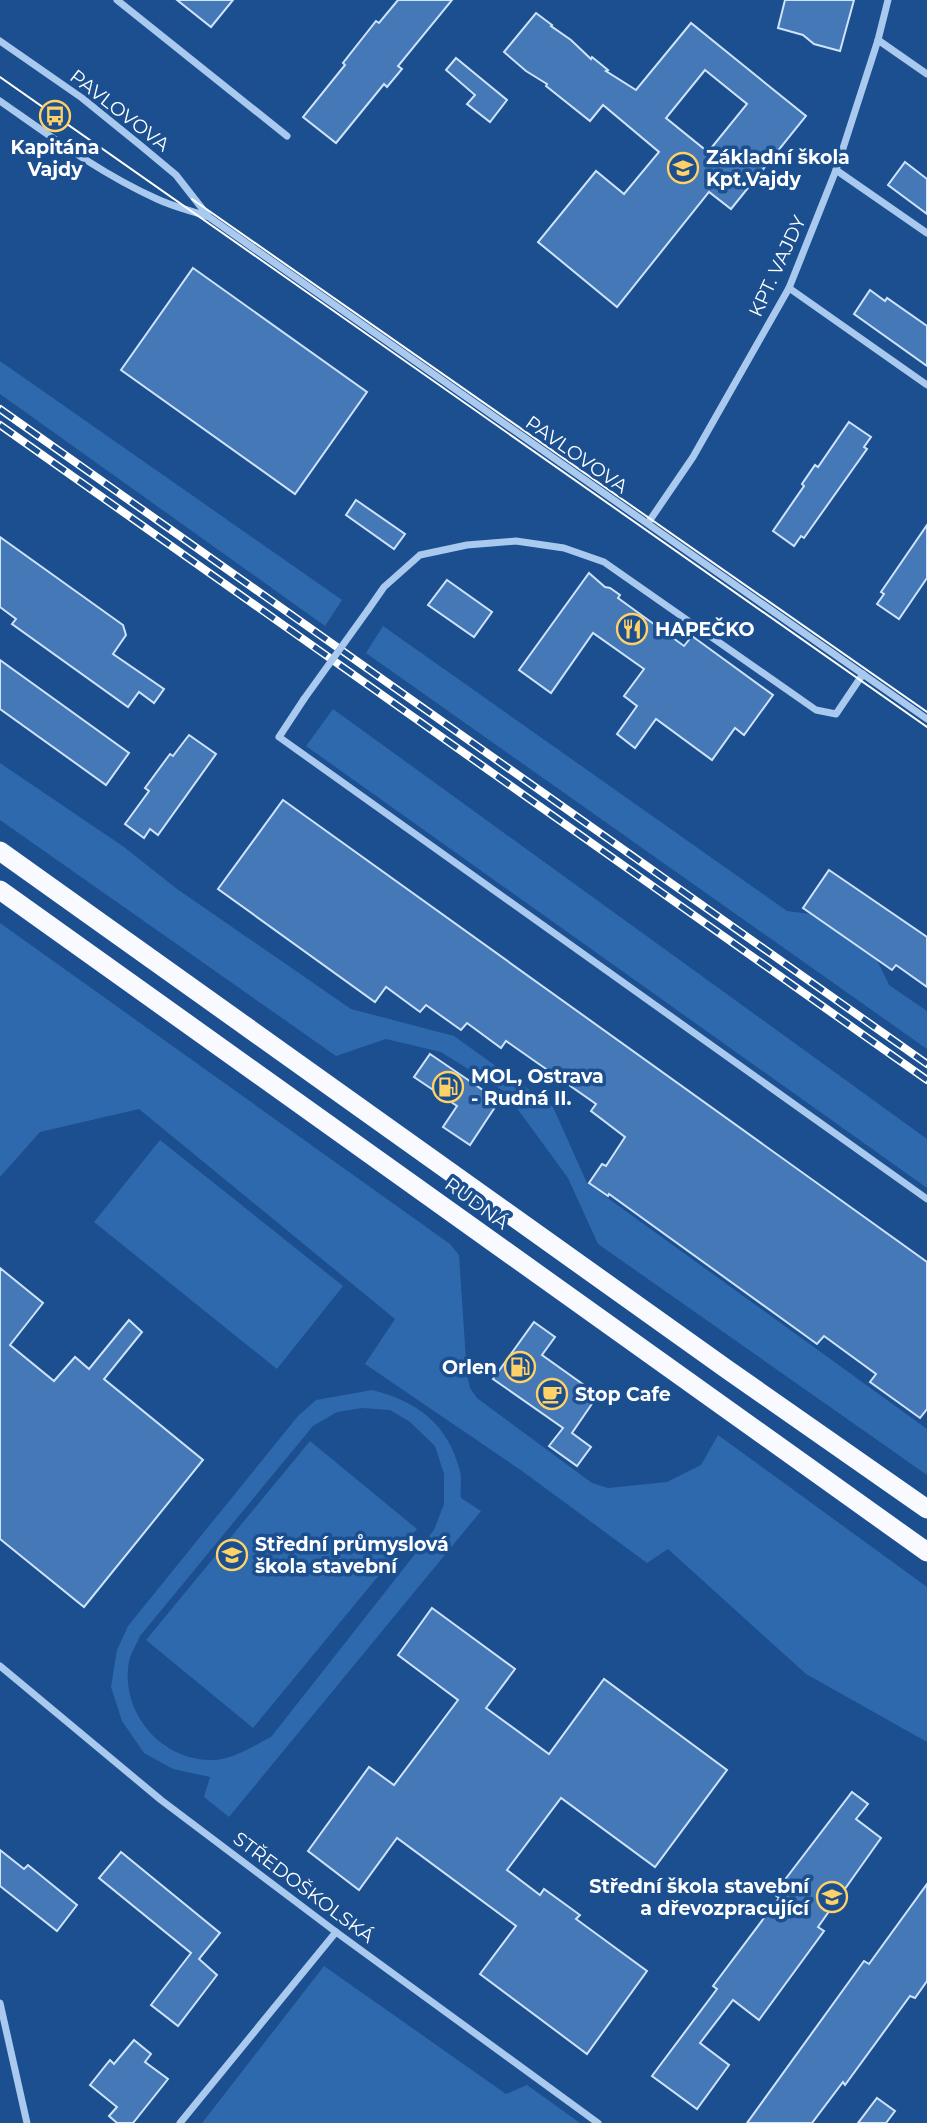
<svg xmlns="http://www.w3.org/2000/svg" width="927" height="2123" font-family="Montserrat,sans-serif">
	<rect width="100%" height="100%" fill="#1b4f8f"/>
	<!-- green -->
	<g fill="#2e69ad" fill-rule="evenodd">
		<polygon points="0,361 342,600 325,626 0,394"/>
		<polygon points="383,626 787,911 811,914 876,958 889,985 927,1011 927,1049 366,653"/>
		<polygon points="333,709 927,1139 927,1188 306,746"/>
		<polygon points="0,763 124,847 177,889 351,1009 454,1036 553,1107 587,1183 927,1429 927,1475 598,1244 568,1178 505,1092 441,1052 386,1039 336,1056 0,820"/>
		<polygon points="0,923 450,1244 459,1255 467,1375 470,1388 477,1398 592,1483 608,1488 667,1482 701,1465 718,1435 927,1587 927,1742 806,1674 668,1549 647,1563 522,1471 365,1364 395,1319 139,1109 40,1132 0,1177"/>
		<polygon points="160,1140 343,1286 277,1369 94,1222"/>
		<path d="M372 1390C417 1401 448 1424 460 1471 462 1479 460 1489 461 1498L481 1511 229 1817 204 1797 210 1777 173 1769 144 1753 122 1721 111 1687 117 1650 128 1626 298 1416 316 1400ZM362 1408 390 1410 410 1422 435 1446 444 1474V1504L434 1530 271 1737C253 1746 231 1761 210 1760 159 1759 120 1711 129 1661 131 1652 137 1644 140 1636L313 1426 337 1412Z"/>
		<polygon points="310,1441 417,1529 253,1728 146,1640"/>
		<polygon points="324,1966 506,2094 527,2085 580,2123 202,2123"/>
	</g>
	<!-- building -->
	<g fill="#4478b7" stroke="#cfe3fa" stroke-width="2" fill-rule="evenodd">
		<polygon points="177,0 233,0 211,27"/>
		<polygon points="398,0 452,0 398,66 402,69 387,87 384,84 336,143 303,117 345,65 343,63 376,21 379,23"/>
		<polygon points="785,0 854,0 840,51 814,44 803,35 778,28"/>
		<path d="M536 13 552 25 551 26 571 40 591 59 592 57 608 70 606 71 636 90 691 23 806 116 731 209 709 192 617 307 538 242 596 171 624 194 659 152 603 105 590 121 546 86 547 84 526 71 504 52ZM705 70 747 104 708 152 666 118Z"/>
		<polygon points="456,58 507,100 490,122 467,104 475,95 446,70"/>
		<polygon points="905,162 927,179 927,214 888,185"/>
		<polygon points="193,268 367,392 295,494 121,370"/>
		<polygon points="870,290 885,301 887,298 927,326 927,366 854,314"/>
		<polygon points="849,422 871,437 864,447 867,449 804,538 801,536 794,546 773,531 804,486 802,484 815,465 818,467"/>
		<polygon points="356,500 405,534 394,549 346,515"/>
		<polygon points="927,525 927,578 899,619 877,604 884,594 881,592"/>
		<polygon points="0,537 123,625 126,635 113,654 164,689 154,703 139,692 128,707 12,624 16,619 0,607"/>
		<polygon points="589,573 605,587 610,588 620,595 618,598 684,646 692,636 773,695 744,735 735,728 712,760 656,719 635,748 617,734 637,706 624,696 644,669 593,633 551,693 519,670"/>
		<polygon points="447,580 492,612 474,637 428,605"/>
		<polygon points="0,660 129,753 106,785 0,709"/>
		<polygon points="189,735 216,754 158,835 150,829 144,838 125,824 149,791 145,788 170,754 173,756"/>
		<polygon points="283,800 927,1262 927,1409 920,1418 870,1382 876,1374 824,1336 817,1344 609,1194 608,1196 589,1183 602,1164 606,1166 625,1137 591,1111 596,1104 506,1041 501,1048 467,1023 461,1030 426,1005 420,1012 386,987 375,1002 218,889"/>
		<polygon points="829,870 927,937 927,987 896,965 892,970 803,908"/>
		<polygon points="430,1054 499,1101 470,1145 443,1127 457,1106 414,1077"/>
		<polygon points="0,1268 43,1303 10,1345 54,1381 75,1357 89,1369 129,1320 142,1332 104,1379 203,1460 84,1607 0,1539"/>
		<polygon points="534,1322 555,1337 542,1355 598,1395 572,1433 591,1447 577,1466 549,1446 563,1428 493,1379"/>
		<polygon points="432,1608 515,1669 486,1708 549,1754 604,1679 727,1770 655,1867 561,1798 507,1870 540,1895 544,1889 580,1915 576,1919 647,1971 587,2054 480,1974 516,1926 397,1838 359,1890 308,1851 369,1767 394,1785 458,1700 398,1655"/>
		<polygon points="852,1792 868,1804 856,1819 881,1838 818,1927 824,1931 759,2020 733,2000 700,2043 729,2065 697,2109 652,2076 717,1989 713,1986 779,1898 774,1894"/>
		<polygon points="0,1850 24,1869 28,1865 77,1905 57,1931 0,1886"/>
		<polygon points="121,1852 220,1933 199,1959 217,1975 178,2026 151,2005 191,1953 99,1878"/>
		<polygon points="927,1884 927,1981 915,1998 910,1996 845,2085 843,2082 812,2123 747,2123 864,1961 869,1964"/>
		<polygon points="134,2040 151,2054 145,2062 168,2079 133,2123 117,2123 109,2116 117,2107 90,2085 110,2060 114,2064"/>
		<polygon points="877,2098 895,2111 886,2123 858,2123"/>
	</g>
	<g fill="none" stroke-linecap="round" stroke-linejoin="round">
		<!-- minor -->
		<g stroke="#a9c9ee" stroke-width="7">
			<polyline points="117,0 287,136"/>
			<polyline points="878,40 927,74"/>
			<polyline points="0,41 82,98 140,145 176,175 208,216"/>
			<path d="M0 101C50 136 101 174 157 199 174 207 192 211 209 217L927 719"/>
			<polyline points="836,170 927,233"/>
			<polyline points="789,288 927,385"/>
			<polyline points="648,523 693,457 789,288 836,170 878,40 888,0"/>
			<polyline points="368,610 384,587 420,555 467,545 516,541 564,548 604,562 816,710 836,714 863,674"/>
			<polyline points="304,699 279,737 927,1199"/>
			<polyline points="0,1666 161,1800 336,1932 598,2123"/>
			<polyline points="0,2003 27,2123"/>
			<polyline points="180,2123 336,1932"/>
		</g>
		<!-- trunk -->
		<g stroke="#f8faff" stroke-width="19">
			<polyline points="0,851 728,1370 927,1509"/>
			<polyline points="0,890 927,1552"/>
		</g>
		<!-- tram -->
		<g stroke="#fff" stroke-width="2">
			<polyline points="0,77 927,727"/>
			<polyline points="192,199 927,712"/>
		</g>
		<!-- rail casing -->
		<g stroke="#fff" stroke-width="8">
			<g id="rail">
				<polyline points="0,409 927,1064"/>
				<polyline points="0,425 927,1080"/>
			</g>
		</g>
		<!-- rail -->
		<use href="#rail" stroke="#1b4f8f" stroke-width="5" stroke-dasharray="16" stroke-linecap="butt"/>
		<!-- minor-bridge -->
		<polyline stroke="#a9c9ee" stroke-width="7" points="304,699 368,610"/>
	</g>
	<!-- icons -->
	<defs>
		<g id="bus-ring" transform="scale(1.575)"><circle r="9.5" fill="#1b4f8f" stroke="#ffd166" stroke-width="1.5"/><path d="M-5-6H5V4H4V6H2V4H-2V6H-4V4H-5ZM-3.5-4V0h7V-4ZM-3.5 1.2v1.5H-2V1.2ZM2 1.2v1.5H3.5V1.2Z" fill="#ffd166"/></g>
		<g id="school-ring" transform="scale(1.575)"><circle r="9.5" fill="#1b4f8f" stroke="#ffd166" stroke-width="1.5"/><path d="M0-5L7-2L0 1L-7-2ZM-4 1L0 2.5L4 1V4Q0 6-4 4Z" fill="#ffd166"/></g>
		<g id="restaurant-ring" transform="scale(1.575)"><circle r="9.5" fill="#1b4f8f" stroke="#ffd166" stroke-width="1.5"/><path d="M-5-6h1v4h1v-4h1v4h1v-4h1v5L-1.5 .5V6h-2V.5L-5-1ZM5-6V6H3V1.5H1.5Q1.5-4 5-6Z" fill="#ffd166"/></g>
		<g id="fuel-ring" transform="scale(1.575)"><circle r="9.5" fill="#1b4f8f" stroke="#ffd166" stroke-width="1.5"/><path d="M-5.5-6h7V0h2V4h1.3V-2.5L3-4.5l.8-.8L6-3V5H2.5V1h-1V6h-7ZM-4.2-4.7v3.2H.2V-4.7Z" fill="#ffd166"/></g>
		<g id="cafe-ring" transform="scale(1.575)"><circle r="9.5" fill="#1b4f8f" stroke="#ffd166" stroke-width="1.5"/><path d="M-5.5-4.5H6V0H3Q3 3.5 0 3.5H-2.5Q-5.5 3.5-5.5 0ZM3-3.2v2h1.7v-2ZM-6 4.5H4V6H-6Z" fill="#ffd166"/></g>
	</defs>
	<g fill-rule="evenodd">
		<use href="#bus-ring" x="55" y="116"/>
		<use href="#school-ring" x="683" y="168"/>
		<use href="#restaurant-ring" x="632" y="629"/>
		<use href="#fuel-ring" x="448" y="1087"/>
		<use href="#fuel-ring" x="520" y="1367"/>
		<use href="#cafe-ring" x="552" y="1394"/>
		<use href="#school-ring" x="232" y="1555"/>
		<use href="#school-ring" x="832" y="1897"/>
	</g>
	<g text-anchor="middle" stroke-width="7" stroke-linejoin="round" paint-order="stroke">
		<!-- street labels -->
		<g font-size="19" fill="#fff" stroke="#1b4f8f">
			<text transform="translate(120 110) rotate(38)" y="7">PAVLOVOVA</text>
			<text transform="translate(777 266) rotate(-65)" y="7">KPT. VAJDY</text>
			<text transform="translate(577 454) rotate(35)" y="7">PAVLOVOVA</text>
			<text transform="translate(477 1203) rotate(36)" y="7">RUDNÁ</text>
			<text transform="translate(304 1887) rotate(37)" y="7">STŘEDOŠKOLSKÁ</text>
		</g>
		<!-- poi labels -->
		<g font-size="19" font-weight="bold" fill="#fff" stroke="#1b4f8f" text-anchor="start">
			<text x="55" y="154" text-anchor="middle">Kapitána<tspan x="55" dy="22">Vajdy</tspan></text>
			<text x="706" y="164">Základní škola<tspan x="706" dy="22">Kpt.Vajdy</tspan></text>
			<text x="655" y="636">HAPEČKO</text>
			<text x="471" y="1083">MOL, Ostrava<tspan x="471" dy="22">- Rudná II.</tspan></text>
			<text x="497" y="1374" text-anchor="end">Orlen</text>
			<text x="575" y="1401">Stop Cafe</text>
			<text x="255" y="1551">Střední průmyslová<tspan x="255" dy="22">škola stavební</tspan></text>
			<text x="809" y="1893" text-anchor="end">Střední škola stavební<tspan x="809" dy="22">a dřevozpracující</tspan></text>
		</g>
	</g>
</svg>
